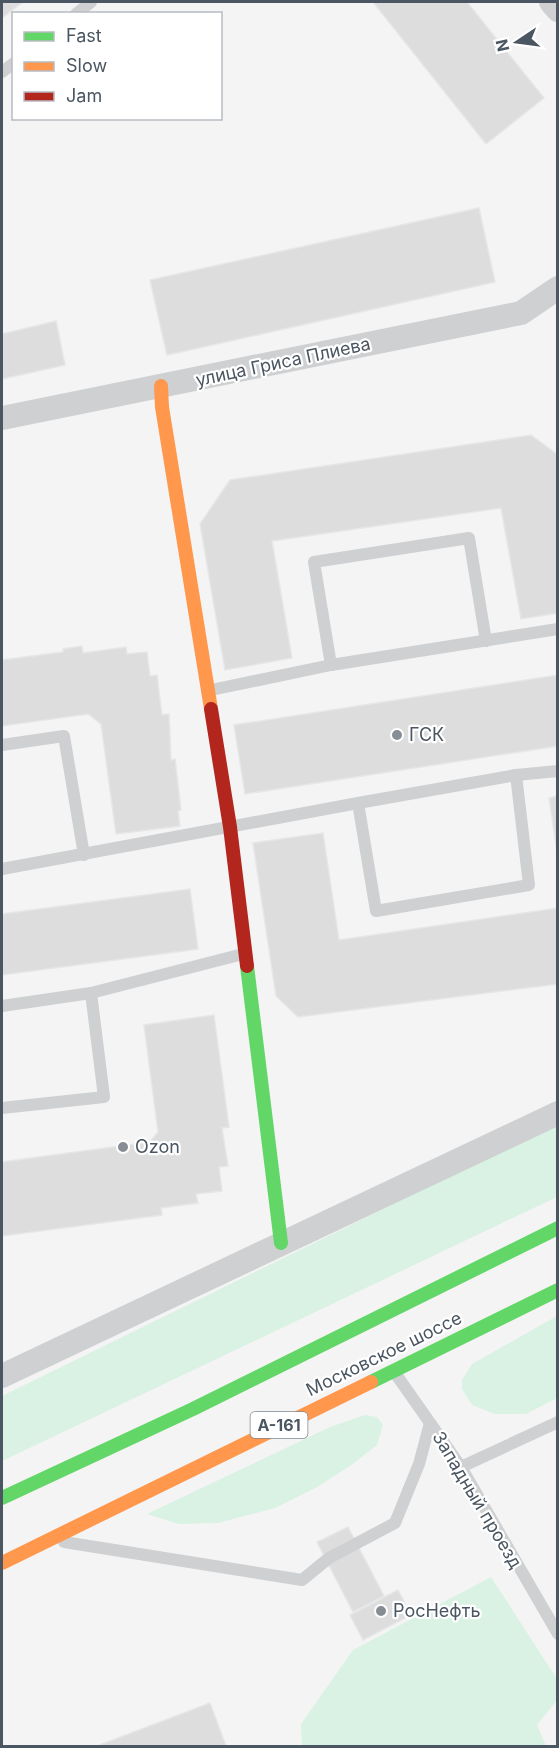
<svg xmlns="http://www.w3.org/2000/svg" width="559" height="1748" font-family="Inter,sans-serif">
	<rect width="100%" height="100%" fill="#f4f4f4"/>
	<!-- green -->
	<g fill="#d9f2e3">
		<polygon points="557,1124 557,1197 2,1461 2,1396"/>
		<polygon points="557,1316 557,1398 526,1414 495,1414 472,1405 462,1389 462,1380 472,1364"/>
		<polygon points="365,1415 377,1417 383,1425 377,1445 350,1466 317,1487 275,1508 218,1523 179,1524 147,1514 330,1427"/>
		<polygon points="491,1577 557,1679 557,1700 537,1725 546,1746 302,1746 301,1724 353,1650"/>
	</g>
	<!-- building -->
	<g fill="#ddddde" stroke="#e5e6e7" stroke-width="1.5">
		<polygon points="2,2 23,2 2,18"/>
		<polygon points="373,2 467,2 544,98 486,144"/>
		<polygon points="479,208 495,282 167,355 150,280"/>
		<polygon points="56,321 65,365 2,379 2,334"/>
		<polygon points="531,435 558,455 558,613 521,619 501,508 272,541 292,658 225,670 200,524 230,480"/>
		<polygon points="82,646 83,653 126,647 127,654 147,652 150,676 157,675 162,715 169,714 171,760 175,759 181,810 178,811 180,826 116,834 101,724 88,714 2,726 2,660 63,652 63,649"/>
		<polygon points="558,675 558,746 245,794 234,725"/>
		<polygon points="558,796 558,859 549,798"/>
		<polygon points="323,833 339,940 558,908 558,984 298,1017 276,996 253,843"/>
		<polygon points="190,889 198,949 2,975 2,914"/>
		<polygon points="214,1015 229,1127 222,1128 228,1166 219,1167 222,1191 196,1194 198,1203 161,1208 162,1215 2,1236 2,1162 150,1142 158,1132 144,1025"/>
		<polygon points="348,1527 384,1596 353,1612 317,1542"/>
		<polygon points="398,1590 411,1615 363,1640 350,1615"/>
		<polygon points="210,1703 226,1746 97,1746"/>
	</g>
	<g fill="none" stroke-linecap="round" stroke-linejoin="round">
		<!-- lane -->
		<g stroke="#ced0d2" stroke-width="12">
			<polyline points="76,14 91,2"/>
			<polyline points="2,72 14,63"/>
			<polyline points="331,665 314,562 469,538 486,641"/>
			<polyline points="211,690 331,665 558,629"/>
			<polyline points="2,745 64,736 84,855"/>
			<polyline points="358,803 376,911 529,885 516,775"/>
			<polyline points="2,869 358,803 516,775 558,771"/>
			<polyline points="2,1006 91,993 243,954"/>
			<polyline points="2,1108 104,1097 91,993"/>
			<polyline points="395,1373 461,1467 558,1634"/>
			<polyline points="461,1467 558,1422"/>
			<polyline points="64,1542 302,1580 329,1558 395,1523 419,1464 430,1423"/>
		</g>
		<!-- street -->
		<g stroke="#ced0d2" stroke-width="24">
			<polyline points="551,2 558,10"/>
			<polyline points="2,418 521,313 558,288"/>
			<polyline points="2,1376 558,1113"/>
		</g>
		<!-- fast -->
		<g stroke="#63d668" stroke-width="14">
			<polyline points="247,966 281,1243"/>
			<polyline points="371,1382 558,1290"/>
			<polyline points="2,1498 193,1409 558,1228"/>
		</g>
		<!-- slow -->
		<g stroke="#ff974d" stroke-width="14">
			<polyline points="161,386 162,407 211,709"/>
			<polyline points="2,1563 371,1382"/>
		</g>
		<!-- jam -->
		<polyline stroke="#b3261e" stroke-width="14" points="211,709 230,827 247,966"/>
	</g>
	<!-- markers -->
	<g fill="#868d94" stroke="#fff" stroke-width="2">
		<circle cx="397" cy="735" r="6"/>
		<circle cx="123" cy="1147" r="6"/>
		<circle cx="381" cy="1611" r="6"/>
	</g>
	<g text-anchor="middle" stroke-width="4.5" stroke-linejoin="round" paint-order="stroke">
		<!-- shield labels -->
		<rect fill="#fff" stroke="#808990" stroke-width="1.5" x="250.5" y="1412" width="57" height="26" rx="4.5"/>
		<g font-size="16" font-weight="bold" fill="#4a5661">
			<text x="279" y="1431">А-161</text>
		</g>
		<!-- street labels -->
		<g font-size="18" fill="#4a5661" stroke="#fff">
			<text transform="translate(283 362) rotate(-12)" y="6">улица Гриса Плиева</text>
			<text transform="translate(384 1354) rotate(-26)" y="6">Московское шоссе</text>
			<text transform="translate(477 1500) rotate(59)" y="6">Западный проезд</text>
		</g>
		<!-- poi labels -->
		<g font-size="18" fill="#4a5661" stroke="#fff" text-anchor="start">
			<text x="409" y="741">ГСК</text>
			<text x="135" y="1153">Ozon</text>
			<text x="393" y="1617">РосНефть</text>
		</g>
	</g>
	<!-- border -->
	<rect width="559" height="1748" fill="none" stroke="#4a5661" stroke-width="6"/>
	<!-- legend -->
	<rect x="12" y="12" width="210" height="108" fill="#ffffff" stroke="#b7bbc0" stroke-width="1.5"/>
	<rect x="24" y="32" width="30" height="9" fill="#63d668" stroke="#b7bbc0" stroke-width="1.5"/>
	<text x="66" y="42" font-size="18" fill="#4a5661">Fast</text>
	<rect x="24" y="62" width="30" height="9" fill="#ff974d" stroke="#b7bbc0" stroke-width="1.5"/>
	<text x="66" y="72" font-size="18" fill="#4a5661">Slow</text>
	<rect x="24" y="92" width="30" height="9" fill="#b3261e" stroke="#b7bbc0" stroke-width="1.5"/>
	<text x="66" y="102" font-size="18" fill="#4a5661">Jam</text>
	<!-- north arrow -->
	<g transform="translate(517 42) rotate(257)" stroke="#ffffff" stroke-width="4.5" paint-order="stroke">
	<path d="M0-4.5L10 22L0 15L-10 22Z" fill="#4a5661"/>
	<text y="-9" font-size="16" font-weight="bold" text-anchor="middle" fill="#4a5661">N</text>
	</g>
</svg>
